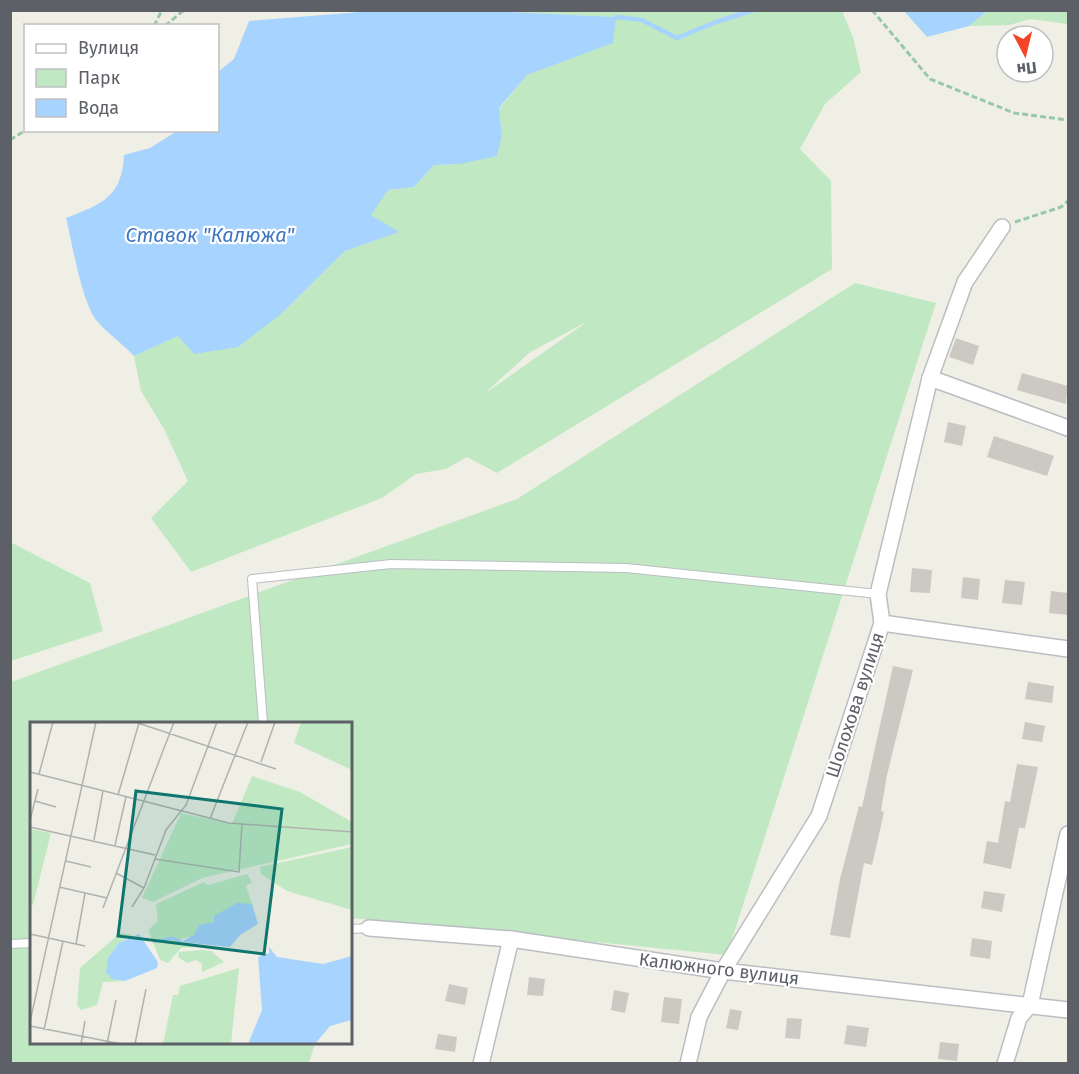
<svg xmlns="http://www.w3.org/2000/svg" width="1079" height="1074" font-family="'Fira Sans',sans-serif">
	<rect width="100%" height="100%" fill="#f0efe5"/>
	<!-- green -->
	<g fill="#c0e9c3" fill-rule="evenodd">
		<path d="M486 11H842L853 37 861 72 825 104 800 149 831 181 832 269 497 473 467 457 446 469 416 474 382 498 191 572 151 518 188 481 164 429 141 391 134 356 178 336 281 314 345 251 398 232 370 215 388 190 414 187 434 165 460 164 502 135 499 109 527 75 613 42 615 17ZM588 321 484 394 529 353Z"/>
		<polygon points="987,11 1068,11 1068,24 1030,19 1010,25 969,26"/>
		<polygon points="855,283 936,303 727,955 351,918 351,723 32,723 32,1042 315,1043 309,1063 11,1064 11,682 517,499"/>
		<polygon points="10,542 90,583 103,631 11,661"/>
	</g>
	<!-- water -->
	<g fill="#a7d3ff">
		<path d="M386 10 486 11 616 17 613 43 527 75 499 108 502 135 497 156 460 164 434 165 414 187 388 190 371 215 399 232 345 251 281 314 238 347 194 354 178 336 134 356C122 343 108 334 97 321 82 304 72 242 66 218 102 204 122 197 124 155L150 148 177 131 218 130V72L234 59 249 21Z"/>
		<polygon points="904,11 987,11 969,26 927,37"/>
	</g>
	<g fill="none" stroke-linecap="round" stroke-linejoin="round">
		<!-- stream -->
		<polyline stroke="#a7d3ff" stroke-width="4.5" points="616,17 642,20 677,38 716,22 754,10"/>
	</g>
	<!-- building -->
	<g fill="#ccc9c2">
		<polygon points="956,338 979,346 973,365 949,357"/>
		<polygon points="1022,373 1068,386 1066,404 1017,390"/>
		<polygon points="948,422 966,426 962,446 944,442"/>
		<polygon points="994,436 1054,456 1047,476 987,457"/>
		<polygon points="912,568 932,570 930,593 910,592"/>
		<polygon points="963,577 980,579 978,600 961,598"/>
		<polygon points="1005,580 1025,582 1022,605 1002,603"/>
		<polygon points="1051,591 1068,593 1068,615 1049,613"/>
		<polygon points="893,666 913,670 887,775 881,811 884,812 876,848 872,865 864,863 850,938 830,935 840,879 859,806 862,807"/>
		<polygon points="1028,682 1054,686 1052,703 1025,699"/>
		<polygon points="1025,722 1045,726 1042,742 1022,739"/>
		<polygon points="1017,764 1038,767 1025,828 1019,828 1011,869 983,863 987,841 998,843 1005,801 1010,802"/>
		<polygon points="984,891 1005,894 1002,912 981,908"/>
		<polygon points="972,938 992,941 990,959 970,956"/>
		<polygon points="529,977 545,979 543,996 527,995"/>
		<polygon points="449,984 468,988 465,1005 445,1001"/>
		<polygon points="614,990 629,993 625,1013 611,1010"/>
		<polygon points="664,997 682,999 679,1024 661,1022"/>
		<polygon points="730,1009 742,1011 738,1030 726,1028"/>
		<polygon points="787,1018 802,1019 800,1039 785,1038"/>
		<polygon points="847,1025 869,1028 866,1047 844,1044"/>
		<polygon points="438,1034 457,1037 455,1052 435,1049"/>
		<polygon points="940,1042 959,1044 957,1061 938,1059"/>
	</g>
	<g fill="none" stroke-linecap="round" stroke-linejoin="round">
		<!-- lane casing -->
		<g stroke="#babdc2" stroke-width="10">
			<g id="lane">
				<polyline points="263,723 252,579 391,564 626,568 878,594"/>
				<polyline points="351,929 369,928"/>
				<polyline points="10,944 32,943"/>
			</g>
		</g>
		<!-- street casing -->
		<g stroke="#babdc2" stroke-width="18">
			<g id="street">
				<polyline points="930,378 1068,428"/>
				<polyline points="882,623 1068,649"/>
				<polyline points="369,928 511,939 723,971 1068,1010"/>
				<polyline points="481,1064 511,939"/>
				<polyline points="688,1064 699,1017 723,971 819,816 882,623 878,594 930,378 965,282 1002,227"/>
				<polyline points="1005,1064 1019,1018 1030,1005 1068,834"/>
			</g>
		</g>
		<!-- path -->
		<g stroke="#98c8a9" stroke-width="3" stroke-dasharray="6 3" stroke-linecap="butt">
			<polyline points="872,10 930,79 1014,113 1068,120"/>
			<polyline points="154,26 162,10"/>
			<polyline points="165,26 184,10"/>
			<polyline points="10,140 26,130"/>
			<polyline points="1015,222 1061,207 1068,201"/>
		</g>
		<!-- lane -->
		<use href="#lane" stroke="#fff" stroke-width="8"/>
		<!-- street -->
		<use href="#street" stroke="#fff" stroke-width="15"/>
	</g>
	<g text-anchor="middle" stroke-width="4.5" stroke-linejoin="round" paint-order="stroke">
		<!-- street labels -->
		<g font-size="18" fill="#5d6167" stroke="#fff">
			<text transform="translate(855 705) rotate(-72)" y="6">Шолохова вулиця</text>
			<text transform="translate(719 969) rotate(7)" y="6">Калюжного вулиця</text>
		</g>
		<!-- water labels -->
		<g font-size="20" font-style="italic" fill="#3e76c3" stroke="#fff">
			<text x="210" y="242">Ставок "Калюжа"</text>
		</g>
	</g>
	<!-- overview -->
	<g transform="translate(30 722)">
		<rect width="322" height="322" fill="#f0efe5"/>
		<path d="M271 0H322V48L264 21ZM222 54 270 70 322 100V122L172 156 123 180 112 176 151 91 202 102ZM0 107 21 111 3 183H0ZM322 125V188L257 169 231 152 230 145ZM217 152 222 160 216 164 222 182H207L184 195V200L168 206 164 214 151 217V220L176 224 151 226 138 241 130 238 118 208 128 199 126 182 174 160 178 163ZM90 211 103 213 89 221 78 240 82 257 95 259 73 260 67 283 51 288 47 283 50 246ZM172 228 181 229 194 240 172 250V242L166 238 157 241 148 235 149 230ZM209 246 201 322H133L143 273H148L150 264Z" fill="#c0e9c3"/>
		<path d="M207 181 222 182 228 202 210 213 200 225 151 220 164 213 169 203 184 200V194ZM109 212 128 240 127 246 95 259 82 257 76 250 78 236 89 221ZM239 225 247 235 293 242 322 234V298L300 304 285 322H218L232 288 228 235 239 231Z" fill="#a7d3ff"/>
		<path fill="none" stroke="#a7d3ff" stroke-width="3" d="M123 220 143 216 151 220"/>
		<path fill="none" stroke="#b1b2af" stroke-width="1.5" d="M105 0 246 47M231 40 245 0M0 50 199 101 323 110M9 52 23 0M88 73 109 1M5 79 26 85M180 97 218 0M0 98 8 67M0 105 125 133M64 118 73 69M85 123 96 75M125 137 209 150 212 101M36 139 61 145M86 151 114 166M29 165 77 176M102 185 114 166 136 108 156 83 187 0M73 186 144 0M0 212 55 224M46 222 55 171M0 300 66 0M0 304 91 322M14 308 33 219M51 322 55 299M77 322 86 278M105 322 116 267"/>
		<path fill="#0f766e" fill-opacity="0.15" stroke="#0f766e" stroke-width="3" d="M106 69 252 87 234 232 88 214Z"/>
		<rect width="322" height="322" fill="none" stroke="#5d6167" stroke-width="3"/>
	</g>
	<!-- border -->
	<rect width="1079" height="1074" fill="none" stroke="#5d6167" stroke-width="24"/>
	<!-- legend -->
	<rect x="24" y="24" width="195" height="108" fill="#ffffff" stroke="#bec0c2" stroke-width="1.5"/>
	<rect x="36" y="44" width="30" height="9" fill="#ffffff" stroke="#bec0c2" stroke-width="1.5"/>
	<text x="78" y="54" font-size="18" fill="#5d6167">Вулиця</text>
	<rect x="36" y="69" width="30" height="18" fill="#c0e9c3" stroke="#bec0c2" stroke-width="1.5"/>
	<text x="78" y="84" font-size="18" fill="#5d6167">Парк</text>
	<rect x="36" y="99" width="30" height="18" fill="#a7d3ff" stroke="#bec0c2" stroke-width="1.5"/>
	<text x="78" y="114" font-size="18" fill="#5d6167">Вода</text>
	<!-- north arrow -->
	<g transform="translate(1025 54) rotate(173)"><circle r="28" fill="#ffffff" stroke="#bec0c2" stroke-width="1.5"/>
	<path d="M0-4.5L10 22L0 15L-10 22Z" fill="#f54427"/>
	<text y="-9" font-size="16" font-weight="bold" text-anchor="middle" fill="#5d6167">Пн</text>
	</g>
</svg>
